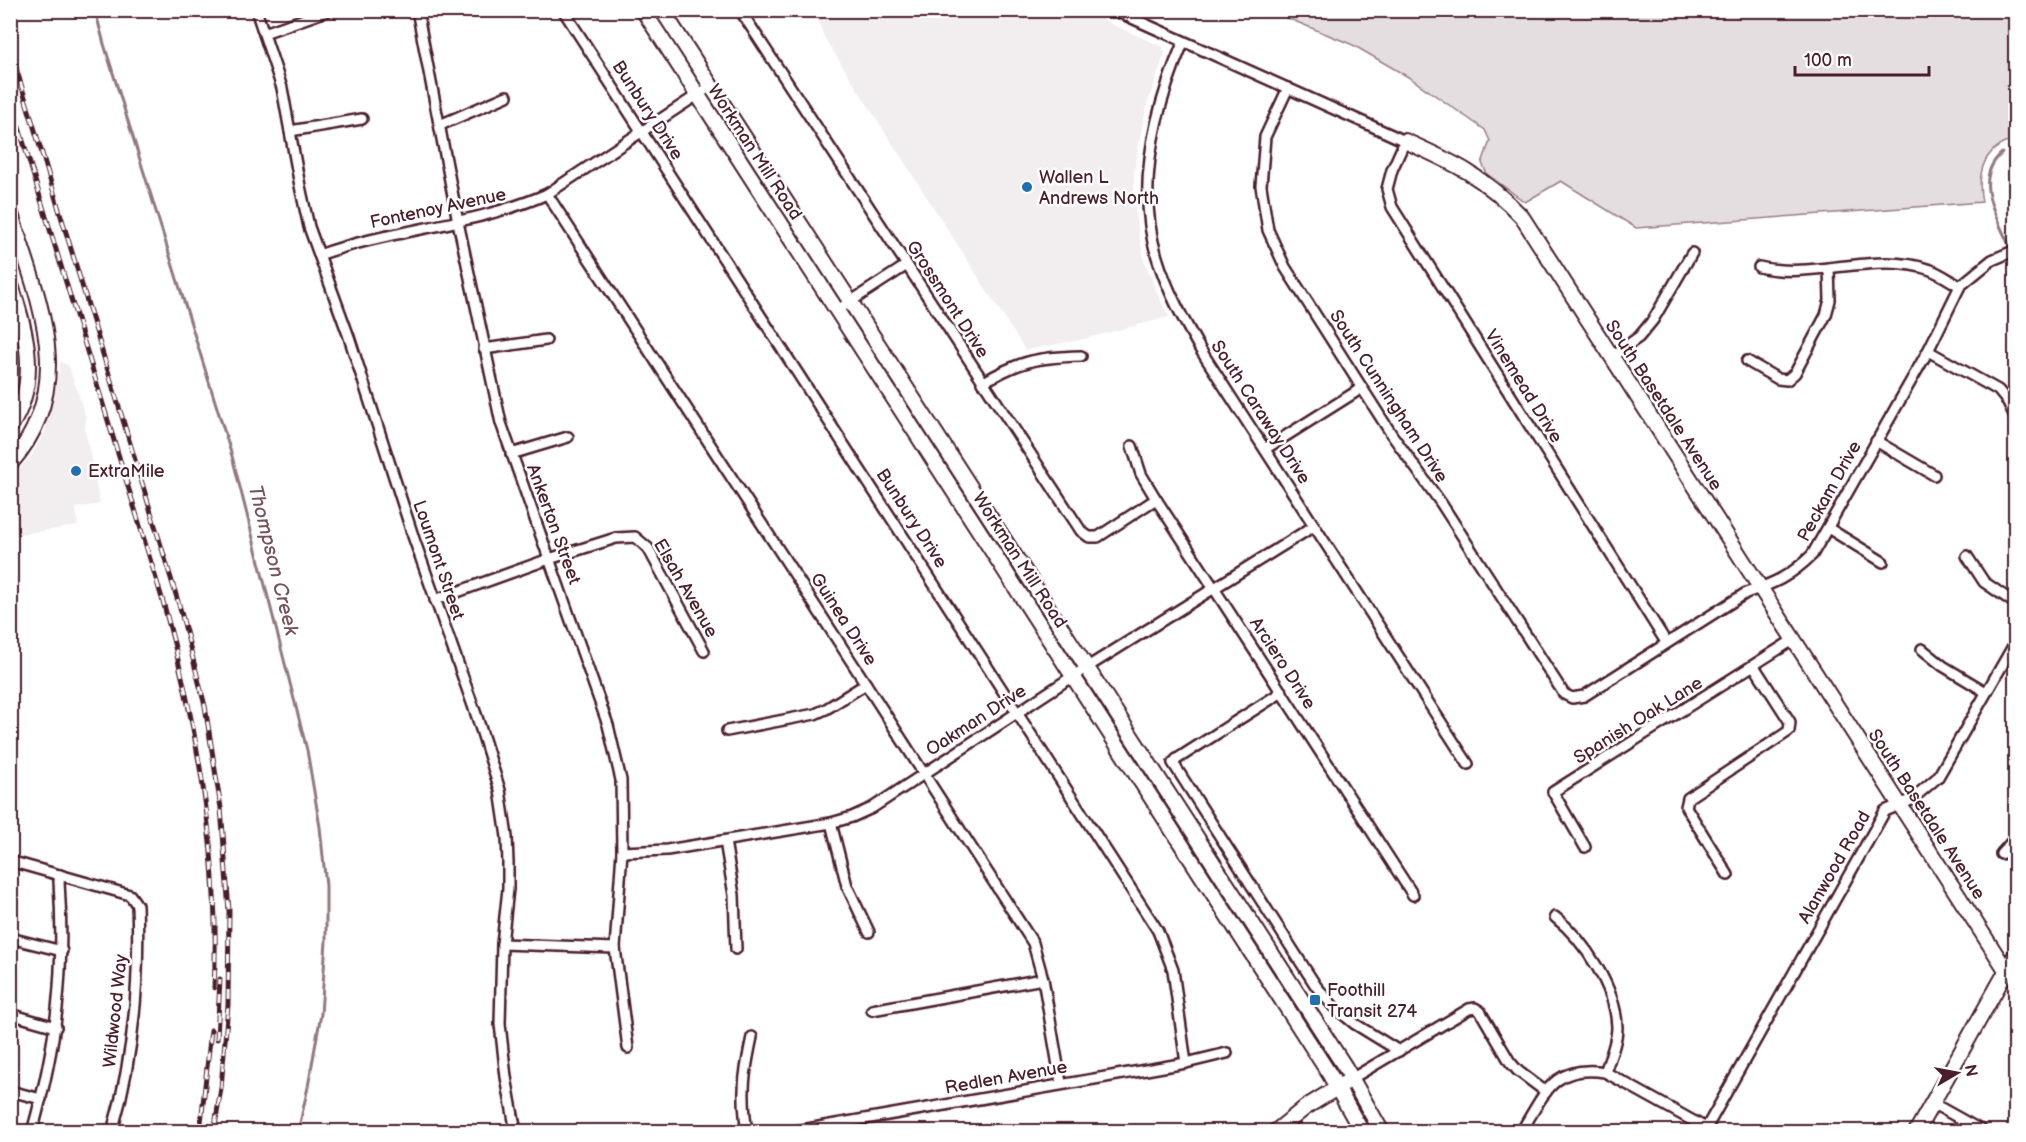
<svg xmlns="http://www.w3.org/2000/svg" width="2026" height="1142" font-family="'Balsamiq Sans',sans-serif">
	<rect width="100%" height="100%" fill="#fff"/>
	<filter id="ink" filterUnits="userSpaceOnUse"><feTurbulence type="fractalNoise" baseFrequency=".0167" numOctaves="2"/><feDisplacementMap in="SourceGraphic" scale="12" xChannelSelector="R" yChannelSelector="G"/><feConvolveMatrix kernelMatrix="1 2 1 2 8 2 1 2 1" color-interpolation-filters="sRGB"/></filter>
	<g filter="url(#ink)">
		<!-- built -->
		<g fill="#f2eeef">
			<polygon points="815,11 1090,11 1113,25 1163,47 1165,53 1147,105 1139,142 1134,173 1134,200 1137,224 1144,260 1160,300 1169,317 1080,340 1025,350 824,37"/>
			<polygon points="60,361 69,366 86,418 85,430 100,504 76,508 78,526 21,534 11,533 11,477 31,456 44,434 55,396"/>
		</g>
		<!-- green -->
		<path fill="#e5dee0" stroke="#987e86" stroke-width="1.5" d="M1270 11H2015V138C2010 141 2004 143 1999 146 1979 159 1978 181 1982 202L1636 228 1561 181 1525 202 1487 174 1482 163 1490 141 1485 130 1410 78 1353 45Z"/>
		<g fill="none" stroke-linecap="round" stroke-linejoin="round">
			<!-- stream -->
			<g stroke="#91787e" stroke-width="3">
				<polyline points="95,10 104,44 232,456 307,750 320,827 326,886 326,941 321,1014 308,1087 298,1132"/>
				<path d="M2002 153C1972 179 1996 215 2008 243"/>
			</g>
			<!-- street casing -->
			<g stroke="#4a1f2b" stroke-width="14">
				<g id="street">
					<polyline points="256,10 282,88 300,186 309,227 349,337 414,539 477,717 500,790 507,837 508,863 508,889 502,944 500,1024 506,1077 516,1132"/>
					<polyline points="417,10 458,222 501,423 608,725 621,780 622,852 615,948 628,1048"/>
					<polyline points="563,10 1158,931 1173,970 1186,1063"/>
					<polyline points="740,10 1081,531 1089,537 1098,537 1156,499"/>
					<polyline points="1114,10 1405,141 1392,170 1387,189 1392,207 1666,642"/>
					<polyline points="264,33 330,10"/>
					<path d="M1183 43C1155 109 1135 186 1157 257 1167 290 1183 319 1200 349L1468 764"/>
					<path d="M1288 88 1265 137 1261 186 1268 230 1285 267 1362 388 1392 435 1441 503 1564 694 1572 698 1584 696 1746 593C1775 583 1789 577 1812 555L1928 351 1960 286 1992 260 2016 250"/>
					<polyline points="440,125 507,96"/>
					<polyline points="290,131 362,119"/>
					<polyline points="547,194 866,684 1033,943 1043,979 1061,1083"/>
					<path d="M319 255C394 228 474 226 547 194L711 86"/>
					<path d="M1759 267C1815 280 1876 250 1931 270 1941 274 1951 281 1960 286"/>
					<polyline points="836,311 907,265"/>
					<polyline points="484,349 546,340"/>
					<polyline points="1928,351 1998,390 2008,402 2016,420"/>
					<polyline points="1611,357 1639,337 1653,320 1692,253"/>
					<polyline points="1747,361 1778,379 1787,380 1795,373 1826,315 1830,300 1829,268"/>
					<path d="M982 383C1019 361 1038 357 1081 356"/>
					<polyline points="1876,441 1934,475"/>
					<polyline points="1132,446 1141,474 1156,499 1413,895"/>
					<polyline points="1265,449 1362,388"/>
					<polyline points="511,454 568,437"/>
					<polyline points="1828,528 1883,562"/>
					<polyline points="1967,556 1984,582 2016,604"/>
					<polyline points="435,600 549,559 616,538 635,537 648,548 704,651"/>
					<polyline points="1922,649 1943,666 1986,692"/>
					<polyline points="1282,692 1177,759 1173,763 1316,986 1333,1006 1355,1024 1399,1051"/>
					<polyline points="727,731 815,714 826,709 866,684"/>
					<polyline points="831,823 847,886 869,932"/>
					<polyline points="725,841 734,895 736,949"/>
					<polyline points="1585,847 1553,792 1793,640"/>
					<polyline points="622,852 667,850 831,823 852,817 872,808 1073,676 1314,526"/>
					<polyline points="2001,854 2016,837"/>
					<path d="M10 861 130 895 137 905C140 982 134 1057 112 1132"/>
					<polyline points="1728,875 1686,807 1688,798 1789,731 1790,722 1754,666"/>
					<path d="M1555 917C1584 940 1616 988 1617 1027 1617 1042 1610 1058 1605 1072"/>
					<polyline points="10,938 62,951"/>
					<polyline points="502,944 615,948"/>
					<polyline points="872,1010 1043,979"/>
					<polyline points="10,1014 56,1027"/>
					<polyline points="1351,1079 1469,1009 1475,1008 1480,1011 1510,1062 1518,1071 1546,1092"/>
					<polyline points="10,1091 41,1099"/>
					<polyline points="1932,1103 1984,1132"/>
					<path d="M32 1132C57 1043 65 973 59 881L60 875"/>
					<path d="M747 1132C741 1092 744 1075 752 1037"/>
					<polyline points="790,1132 1186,1063 1227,1053"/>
					<path d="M1521 1132C1545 1093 1553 1064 1605 1072L1713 1132"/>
					<polyline points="1704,1132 1885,811 1911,800 1938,777 2016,641"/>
				</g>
			</g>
			<!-- secondary casing -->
			<g stroke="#4a1f2b" stroke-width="18">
				<g id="secondary">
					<polyline points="643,10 1276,991 1330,1075 1362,1132"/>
					<polyline points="662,10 1345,1067 1382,1132"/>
					<path d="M1405 141C1455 163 1483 176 1522 217L2006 970"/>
					<path d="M10 211C37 297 80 385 10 464"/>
					<path d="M10 282C26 330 41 381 10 427"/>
					<polyline points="1275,1132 1306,1107 1345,1083"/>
					<polyline points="1916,1132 2016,954"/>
				</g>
			</g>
			<!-- street -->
			<use href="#street" stroke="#fff" stroke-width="9"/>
			<!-- secondary -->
			<use href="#secondary" stroke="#fff" stroke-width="14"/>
			<!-- rail casing -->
			<g stroke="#4a1f2b" stroke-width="5">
				<g id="rail">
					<polyline points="10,48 180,608 205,706 221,808 229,911 228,1005 221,1088 214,1132"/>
					<path d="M10 98 164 605C198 729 221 859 214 988"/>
					<polyline points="217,1039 220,979"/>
					<polyline points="200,1132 211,1030"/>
				</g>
			</g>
			<!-- rail -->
			<use href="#rail" stroke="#fff" stroke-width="3" stroke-dasharray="9" stroke-linecap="butt"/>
		</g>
	</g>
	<!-- markers -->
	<g fill="#1f6fb2" stroke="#fff" stroke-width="2">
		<circle cx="1027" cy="187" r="6"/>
		<circle cx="76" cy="471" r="6"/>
		<rect x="1309" y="994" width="12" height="12" rx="3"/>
	</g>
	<g text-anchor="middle" stroke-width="5" stroke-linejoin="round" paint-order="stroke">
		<!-- street labels -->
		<g font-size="18" fill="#4a1f2b" stroke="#fff">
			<text transform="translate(648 110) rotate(57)" y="6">Bunbury Drive</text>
			<text transform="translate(755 152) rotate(57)" y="6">Workman Mill Road</text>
			<text transform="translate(438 208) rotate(-12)" y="6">Fontenoy Avenue</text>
			<text transform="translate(948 299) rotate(57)" y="6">Grossmont Drive</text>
			<text transform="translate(1524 386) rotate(58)" y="6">Vinemead Drive</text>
			<text transform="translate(1389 396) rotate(57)" y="6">South Cunningham Drive</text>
			<text transform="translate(1664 405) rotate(57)" y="6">South Basetdale Avenue</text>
			<text transform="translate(1261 412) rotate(57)" y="6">South Caraway Drive</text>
			<text transform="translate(1829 491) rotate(-61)" y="6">Peckam Drive</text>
			<text transform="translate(912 518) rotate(57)" y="6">Bunbury Drive</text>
			<text transform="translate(554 524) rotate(70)" y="6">Ankerton Street</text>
			<text transform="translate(439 560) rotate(71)" y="6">Loumont Street</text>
			<text transform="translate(1020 560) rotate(57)" y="6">Workman Mill Road</text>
			<text transform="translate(686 588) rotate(60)" y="6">Elsah Avenue</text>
			<text transform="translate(844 619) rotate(57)" y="6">Guinea Drive</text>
			<text transform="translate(1283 663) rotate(57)" y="6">Arciero Drive</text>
			<text transform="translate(976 720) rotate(-33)" y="6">Oakman Drive</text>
			<text transform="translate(1638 720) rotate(-32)" y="6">Spanish Oak Lane</text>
			<text transform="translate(1927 814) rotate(57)" y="6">South Basetdale Avenue</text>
			<text transform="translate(1834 867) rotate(-60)" y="6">Alanwood Road</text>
			<text transform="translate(115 1011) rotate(-84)" y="6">Wildwood Way</text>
			<text transform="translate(1006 1077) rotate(-10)" y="6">Redlen Avenue</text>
		</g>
		<!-- poi labels -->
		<g font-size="18" fill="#4a1f2b" stroke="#fff" text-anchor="start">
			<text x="1039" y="183">Wallen L<tspan x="1039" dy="21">Andrews North</tspan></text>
			<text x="88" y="477">ExtraMile</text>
			<text x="1327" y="996">Foothill<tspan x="1327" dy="21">Transit 274</tspan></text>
		</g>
		<!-- water labels -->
		<g font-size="20" font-style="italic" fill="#74535c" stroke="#fff">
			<text transform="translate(274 560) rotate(76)" y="7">Thompson Creek</text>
		</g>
	</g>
	<!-- margin -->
	<rect width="2026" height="1142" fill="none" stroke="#fff" stroke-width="36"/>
	<rect x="18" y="18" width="1990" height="1106" fill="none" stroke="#4a1f2b" stroke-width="2" filter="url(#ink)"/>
	<!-- north arrow -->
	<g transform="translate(1957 1073) rotate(80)" stroke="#ffffff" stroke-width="4.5" paint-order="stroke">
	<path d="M0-4.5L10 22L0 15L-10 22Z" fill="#4a1f2b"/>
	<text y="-9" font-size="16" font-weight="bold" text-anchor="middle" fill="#4a1f2b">N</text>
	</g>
	<!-- scale -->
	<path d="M1795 66v9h134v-9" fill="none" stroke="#4a1f2b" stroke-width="3"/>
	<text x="1804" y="66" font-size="18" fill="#4a1f2b" stroke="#ffffff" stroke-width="4.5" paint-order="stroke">100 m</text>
</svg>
